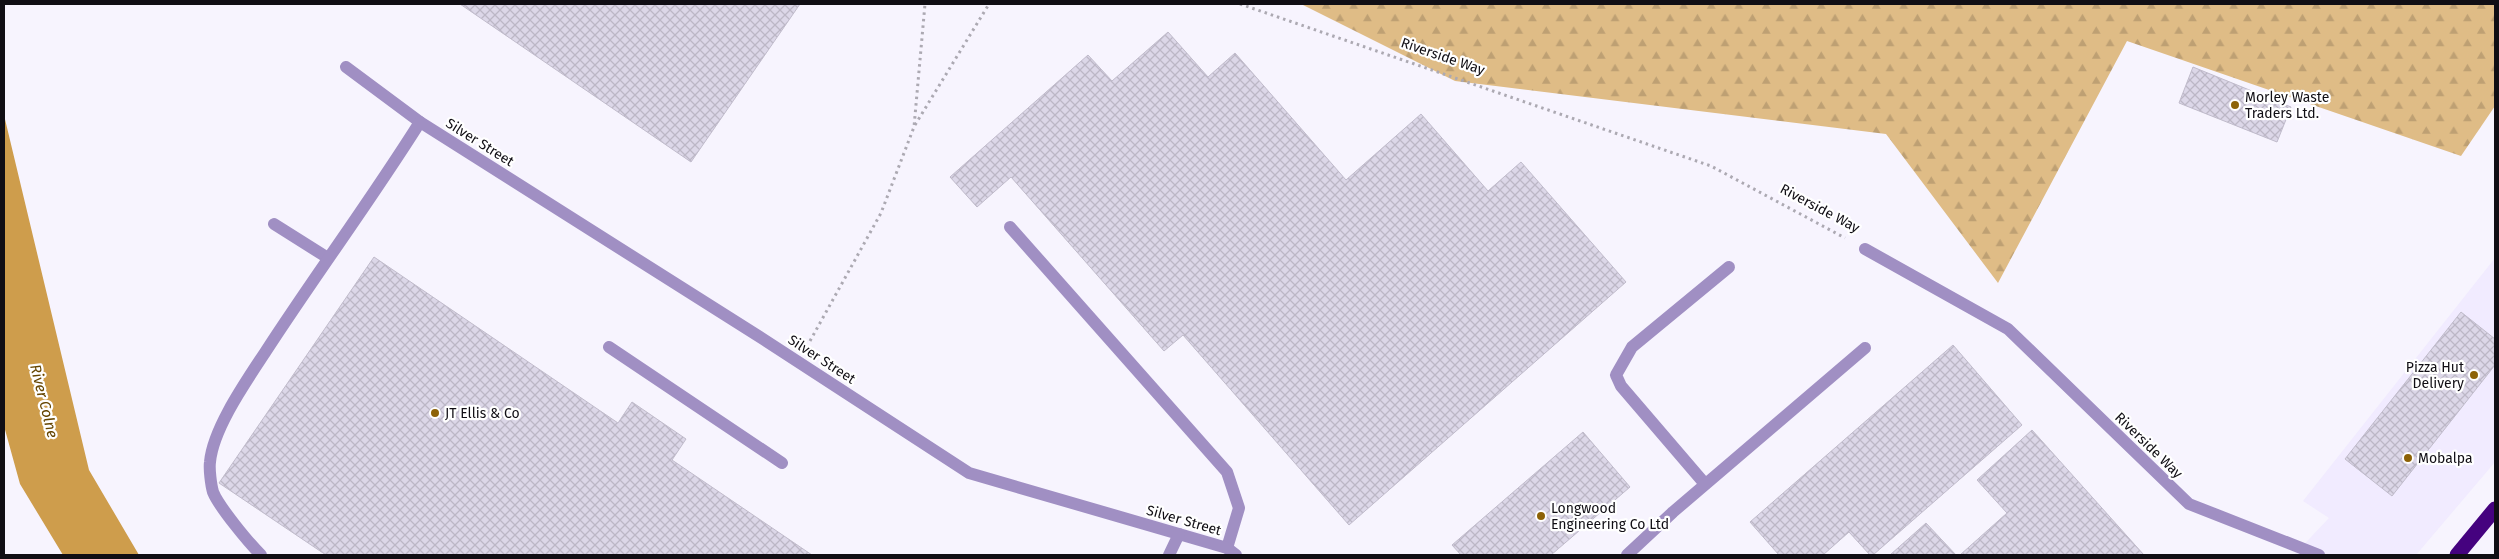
<svg xmlns="http://www.w3.org/2000/svg" width="2499" height="559" font-family="'Fira Sans',sans-serif">
	<defs>
		<pattern id="forest-firs" width="22" height="20" patternUnits="userSpaceOnUse" patternTransform="scale(1.25)"><rect width="22" height="20" fill="#dfbc86"/><path d="M5 1l3.5 6h-7zM16 11l3.5 6h-7z" fill="#bea073"/></pattern>
		<pattern id="building-cross-hatch" width="8" height="8" patternUnits="userSpaceOnUse" patternTransform="scale(1.25)"><rect width="8" height="8" fill="#dcd7e8"/><path d="M0 0l8 8M0 8l8-8" fill="none" stroke="#bcb7c6"/></pattern>
	</defs>
	<rect width="100%" height="100%" fill="#f7f4fe"/>
	<!-- built -->
	<polygon fill="#f1ebff" points="2495,258 2495,462 2416,555 2294,555 2329,518 2303,501"/>
	<!-- forest -->
	<polygon fill="url(#forest-firs)" points="1301,4 2495,4 2495,106 2461,156 2127,41 1998,283 1886,134 1455,81"/>
	<!-- water -->
	<polygon fill="#ce9d4c" points="4,115 89,470 139,555 63,555 20,484 4,426"/>
	<!-- building -->
	<g fill="url(#building-cross-hatch)" stroke="#c0bbcb">
		<polygon points="460,4 800,4 691,162"/>
		<polygon points="1168,32 1208,77 1235,53 1346,180 1421,114 1488,191 1521,162 1626,282 1349,525 1183,335 1164,351 1011,177 977,207 950,177 1088,55 1112,81"/>
		<polygon points="2193,67 2291,107 2277,142 2179,103"/>
		<polygon points="374,257 618,423 632,402 686,439 672,460 812,555 326,555 219,483"/>
		<polygon points="2461,312 2495,339 2495,365 2392,496 2345,459"/>
		<polygon points="1953,345 2022,425 1873,555 1870,555 1849,532 1823,555 1779,555 1750,522"/>
		<polygon points="2032,430 2144,555 1960,555 2007,513 1977,480"/>
		<polygon points="1583,432 1630,487 1551,555 1461,555 1452,545"/>
		<polygon points="1926,523 1956,555 1890,555"/>
	</g>
	<g fill="none" stroke-linecap="round" stroke-linejoin="round">
		<!-- path -->
		<g stroke="#aca9b2" stroke-width="3" stroke-dasharray="2.5 4" stroke-linecap="butt">
			<polyline points="1240,4 1711,166 1845,238"/>
			<polyline points="915,125 989,4"/>
			<polyline points="810,341 881,213 914,127 925,4"/>
		</g>
		<!-- minor -->
		<g stroke="#a08fc3" stroke-width="12">
			<polyline points="346,67 420,122"/>
			<polyline points="274,224 328,258"/>
			<polyline points="1010,227 1227,472 1239,508 1227,548"/>
			<polyline points="1865,249 2008,329 2189,504 2319,555"/>
			<polyline points="609,347 782,463"/>
			<polyline points="1705,484 1621,386 1616,375 1632,347 1729,267"/>
			<path d="M261 555C249 543 219 507 213 492 211 485 209 469 210 462 213 428 247 380 266 351 316 274 371 200 420 122L763 339 969 473 1227 548 1236 555"/>
			<polyline points="1169,555 1179,534"/>
			<polyline points="1627,555 1673,512 1865,348"/>
		</g>
		<!-- highway -->
		<polyline stroke="#45027f" stroke-width="15" points="2457,555 2495,509"/>
	</g>
	<!-- markers -->
	<g fill="#8d6207" stroke="#fff" stroke-width="2">
		<circle cx="2235" cy="105" r="5"/>
		<circle cx="2474" cy="375" r="5"/>
		<circle cx="435" cy="413" r="5"/>
		<circle cx="2408" cy="458" r="5"/>
		<circle cx="1541" cy="516" r="5"/>
	</g>
	<g text-anchor="middle" stroke-width="4.5" stroke-linejoin="round" paint-order="stroke">
		<!-- street labels -->
		<g font-size="14" fill="#100e14" stroke="#fff">
			<text transform="translate(1443 56) rotate(19)" y="5">Riverside Way</text>
			<text transform="translate(480 142) rotate(32)" y="5">Silver Street</text>
			<text transform="translate(1820 208) rotate(28)" y="5">Riverside Way</text>
			<text transform="translate(822 359) rotate(33)" y="5">Silver Street</text>
			<text transform="translate(2149 445) rotate(44)" y="5">Riverside Way</text>
			<text transform="translate(1184 520) rotate(16)" y="5">Silver Street</text>
		</g>
		<!-- poi labels -->
		<g font-size="14" fill="#100e14" stroke="#fff" text-anchor="start">
			<text x="2245" y="102">Morley Waste<tspan x="2245" dy="16">Traders Ltd.</tspan></text>
			<text x="2464" y="372" text-anchor="end">Pizza Hut<tspan x="2464" dy="16">Delivery</tspan></text>
			<text x="445" y="418">JT Ellis &amp; Co</text>
			<text x="2418" y="463">Mobalpa</text>
			<text x="1551" y="513">Longwood<tspan x="1551" dy="16">Engineering Co Ltd</tspan></text>
		</g>
		<!-- water labels -->
		<g font-size="15" font-style="italic" fill="#654500" stroke="#fff">
			<text transform="translate(44 401) rotate(76)" y="5">River Colne</text>
		</g>
	</g>
	<!-- border -->
	<rect width="2499" height="559" fill="none" stroke="#100e14" stroke-width="10"/>
</svg>
